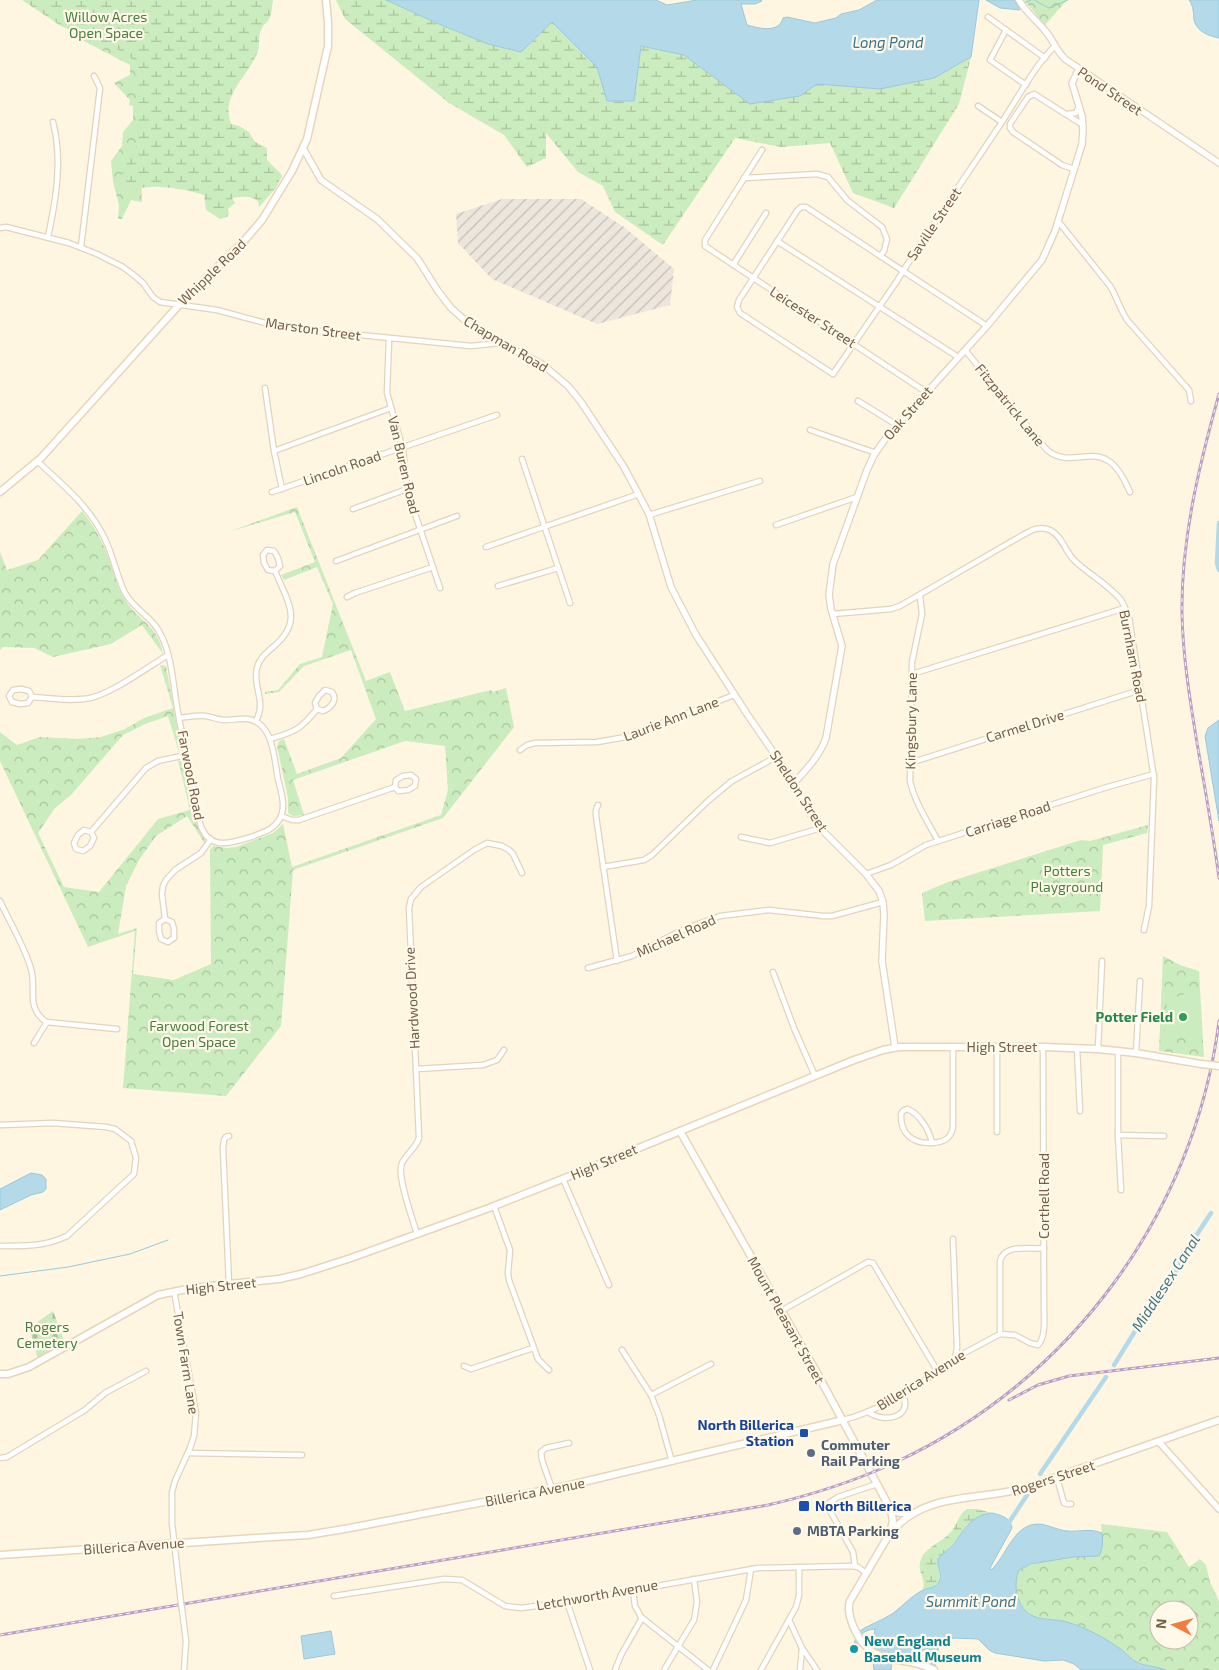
<svg xmlns="http://www.w3.org/2000/svg" width="1219" height="1670" font-family="'Exo 2',sans-serif">
	<defs>
		<pattern id="industrial-furrows" width="10" height="10" patternUnits="userSpaceOnUse" patternTransform="scale(1.25)"><rect width="10" height="10" fill="#ece6dc"/><path d="M-1 1l2-2M0 10L10 0M9 11l2-2" fill="none" stroke="#c4beb4"/></pattern>
		<pattern id="forest-crowns" width="20" height="18" patternUnits="userSpaceOnUse" patternTransform="scale(1.25)"><rect width="20" height="18" fill="#cbecbe"/><path d="M2 6a3 3 0 1 1 6 0M12 15a3 3 0 1 1 6 0" fill="none" stroke="#aac29c"/></pattern>
		<pattern id="wetland-marsh" width="20" height="14" patternUnits="userSpaceOnUse" patternTransform="scale(1.25)"><rect width="20" height="14" fill="#cbecbe"/><path d="M1 5h8M5 5V1M11 12h8M15 12V8" fill="none" stroke="#aac29c"/></pattern>
		<pattern id="cemetery-stones" width="16" height="16" patternUnits="userSpaceOnUse" patternTransform="scale(1.25)"><rect width="16" height="16" fill="#cbecbe"/><path d="M2 7V4a2 2 0 0 1 4 0v3zM10 15v-3a2 2 0 0 1 4 0v3z" fill="#aac29c"/></pattern>
	</defs>
	<rect width="100%" height="100%" fill="#fef6e1"/>
	<!-- industrial -->
	<polygon fill="url(#industrial-furrows)" points="502,199 581,199 624,227 674,269 670,305 597,324 492,279 458,243 456,214"/>
	<!-- forest -->
	<g fill="url(#forest-crowns)" fill-rule="evenodd">
		<polygon points="75,0 131,0 138,97 142,202 131,200 122,219 118,219 119,205 113,182 111,161 122,146 123,132 133,120 133,106 129,105 130,100 114,83 130,75 130,65 72,35"/>
		<polygon points="1024,0 1067,0 1045,25"/>
		<polygon points="297,507 366,681 390,672 405,711 491,690 493,692 506,688 514,727 443,818 293,870 281,1026 226,1096 123,1088 135,931 88,947 0,761 0,732 17,745 40,737 77,739 101,737 125,729 144,718 173,708 160,665 166,666 181,747 179,752 168,716 145,724 123,735 71,795 55,808 38,833 64,887 99,892 158,819 190,810 178,760 183,762 197,824 205,839 205,844 187,816 156,836 139,860 126,886 118,934 137,928 133,974 174,980 211,964 210,850 213,846 227,848 236,847 273,833 283,824 292,867 441,815 448,790 445,746 405,741 293,780 304,815 293,816 288,813 288,798 277,746 279,741 284,739 297,774 341,758 376,719 351,650 304,666 279,692 265,694 265,692 278,690 300,664 322,657 333,604 317,567 284,580 281,575 315,562 295,512 228,532"/>
		<path d="M82 511C94 526 104 543 110 562 116 576 118 592 128 604 143 624 158 626 163 654L142 625 111 644 53 657 34 648 3 647 0 650V552L7 570 38 560Z"/>
		<polygon points="1148,825 1147,833 1103,845 1100,911 925,921 922,893 948,882 1081,840 1090,841"/>
		<polygon points="1163,956 1180,965 1199,971 1204,1057 1159,1051"/>
		<path d="M1101 1524 1167 1532 1189 1567 1200 1559 1206 1565 1210 1582 1219 1601V1670H1166L1134 1661 1122 1650 1066 1622 1041 1618 1032 1615 1025 1610 1019 1601 1016 1594V1576L1019 1570C1039 1560 1073 1555 1095 1556L1103 1541ZM1159 1610H1189V1640H1159Z"/>
	</g>
	<!-- wetland -->
	<g fill="url(#wetland-marsh)">
		<path d="M22 0H273C272 6 272 14 269 19 268 23 263 24 262 28 258 34 260 44 258 51 249 76 220 95 231 124L239 126 249 132 255 142 267 148V160L282 175 276 188 259 207 258 201C249 195 242 197 232 198L235 203 228 209 229 214 227 217 220 219 206 210 204 195C187 190 167 186 150 187 137 187 132 194 120 187V179L128 160 136 148 138 115 135 61C119 48 111 47 93 40 87 38 82 32 76 31 70 29 66 29 61 26Z"/>
		<polygon points="336,0 386,0 439,24 488,44 521,52 552,22 597,67 634,101 641,46 684,55 750,104 800,96 817,84 880,89 934,78 971,57 959,104 894,208 853,193 830,143 781,147 735,138 663,245 615,212 603,186 578,172 546,133 546,158 527,167 504,135 449,103 345,19"/>
		<path d="M967 1509H977L992 1513H987L967 1525 953 1544 938 1559C937 1568 942 1574 938 1583L934 1587 923 1589C926 1579 918 1573 920 1563 923 1548 939 1544 949 1534 957 1527 958 1514 967 1509Z"/>
	</g>
	<!-- cemetery -->
	<polygon fill="url(#cemetery-stones)" points="53,1311 65,1343 38,1358 29,1328"/>
	<!-- pitch -->
	<polygon fill="#cbecbe" points="1187,994 1197,996 1201,1030 1196,1035 1164,1041 1167,1004 1180,995"/>
	<!-- water -->
	<g fill="#b4dae9" stroke="#99c9db">
		<path d="M386 0H656L667 5 697 0H760L762 1 755 4H741L747 25C758 28 779 34 783 18L787 17 815 23 836 18 841 14 859 10 877 0H979L971 57 934 78 880 89 817 84 800 96 750 104 684 55 641 46 634 101H607L597 67 552 22 521 52 488 44 439 24Z"/>
		<polygon points="986,0 1014,0 1020,10 1000,8"/>
		<path d="M1189 0H1219V38C1209 36 1197 32 1194 20 1193 12 1194 7 1189 0Z"/>
		<polygon points="1219,720 1219,821 1205,736 1208,728"/>
		<polygon points="31,1173 42,1175 46,1179 46,1189 43,1192 31,1195 0,1210 0,1189"/>
		<path d="M992 1513C1001 1515 1011 1518 1012 1528L990 1568 991 1570C1006 1557 1013 1525 1037 1524 1047 1524 1057 1530 1067 1531 1080 1532 1090 1528 1102 1533 1103 1541 1103 1548 1099 1556L1073 1557 1031 1564 1019 1570C1014 1582 1015 1598 1024 1609 1035 1622 1053 1618 1067 1622 1087 1628 1105 1638 1122 1650 1126 1653 1129 1657 1133 1660 1142 1666 1156 1666 1166 1670H1081L1074 1664 1063 1660 1044 1661 995 1653 989 1650 978 1639 954 1638 939 1644 935 1667 931 1663V1651L927 1648 922 1651 919 1658 898 1657 896 1658 893 1655 891 1670H874L873 1662 875 1653 873 1639 875 1629C862 1630 859 1636 857 1648L854 1644 858 1632C868 1625 881 1621 892 1614 903 1606 911 1596 923 1590 929 1587 935 1589 939 1582 943 1574 937 1567 938 1559 942 1554 948 1550 953 1545 964 1530 971 1515 992 1513Z"/>
		<polygon points="331,1631 335,1654 304,1659 301,1636"/>
	</g>
	<g fill="none" stroke-linecap="round" stroke-linejoin="round">
		<!-- stream -->
		<g stroke="#99c9db" stroke-width="1">
			<polyline points="1034,0 1049,8 1068,0"/>
			<polyline points="1024,3 1031,0"/>
			<polyline points="0,1276 68,1267 130,1254 168,1240"/>
		</g>
		<!-- canal -->
		<g stroke="#b4dae9" stroke-width="4.5">
			<polyline points="1219,523 1217,563 1219,570"/>
			<polyline points="1114,1365 1152,1304 1175,1273 1192,1242 1211,1213"/>
			<polyline points="1040,1474 1106,1377"/>
			<polyline points="1008,1524 1029,1492"/>
		</g>
		<!-- minor casing -->
		<g stroke="#e3d3bc" stroke-width="7">
			<g id="minor">
				<polyline points="988,17 1045,58"/>
				<polyline points="1006,30 990,60 1026,85"/>
				<polyline points="978,106 1002,122"/>
				<polyline points="1067,114 1076,113 1079,106"/>
				<polyline points="762,150 705,240 705,246 926,392"/>
				<polyline points="1074,169 1062,165 1013,132 1010,128 1010,124 1028,97 1034,94 1083,125"/>
				<polyline points="744,178 817,174 828,177 847,200 882,227 887,239 884,251 880,256"/>
				<path d="M1058 221 1110 286C1117 297 1120 310 1128 321L1189 390 1191 401"/>
				<polyline points="0,228 6,227 69,243 97,254 123,267 135,276 143,283 153,297 160,302 217,310 280,327 471,346 500,343"/>
				<path d="M48 237C56 199 63 160 53 122"/>
				<polyline points="777,241 958,357"/>
				<polyline points="81,247 100,88 94,76"/>
				<polyline points="733,265 766,213"/>
				<path d="M987 326 903 271 897 267 812 211 806 207H801L797 211 739 300 737 307 740 313 833 374 897 281C929 229 964 179 998 128 1015 103 1034 66 1055 46"/>
				<polyline points="389,339 387,393 403,450 407,487 410,499 440,588"/>
				<path d="M965 350 1047 450C1067 467 1089 449 1107 460 1118 466 1125 481 1130 492"/>
				<polyline points="265,388 274,451 282,489"/>
				<polyline points="858,401 897,425"/>
				<polyline points="810,430 876,453"/>
				<polyline points="274,451 391,408"/>
				<polyline points="522,459 570,603"/>
				<path d="M37 461C62 484 89 506 104 537 113 555 116 573 124 591 133 610 154 617 162 637 172 658 173 684 177 707 184 746 192 784 200 823 208 852 232 843 254 836 263 832 273 830 279 820 287 808 281 792 278 779 274 759 274 723 248 719 240 718 232 720 225 720 218 720 212 717 206 716 197 715 188 717 179 718"/>
				<polyline points="272,492 497,415"/>
				<polyline points="353,509 407,489"/>
				<polyline points="649,515 760,481"/>
				<polyline points="776,525 857,497"/>
				<polyline points="486,547 639,494"/>
				<polyline points="336,561 457,516"/>
				<polyline points="498,586 558,568"/>
				<path d="M920 596 922 614 912 662 910 781C915 803 928 822 938 841"/>
				<polyline points="347,597 355,593 433,567"/>
				<path d="M833 614 891 609 900 606 1021 536C1030 531 1039 525 1050 530 1062 536 1065 551 1074 560 1088 574 1108 584 1121 600 1124 605 1126 611 1129 617L1154 778 1149 906 1144 930"/>
				<polyline points="912,674 1125,608"/>
				<path d="M32 697 28 703 20 704 12 702 9 696 13 690 21 689 29 691 32 697C51 698 72 702 90 698 111 694 148 667 168 655"/>
				<path d="M256 721C267 699 252 688 257 668 259 659 266 653 273 647 304 621 288 603 275 571L280 566 278 558 274 551 267 550 263 555 264 563 268 570 275 571"/>
				<path d="M270 739C295 732 301 729 317 709L323 711C331 708 338 700 332 692L325 690 319 696 315 703 317 709"/>
				<polyline points="520,750 527,745 535,743 597,742 626,737 734,695"/>
				<polyline points="910,763 1140,690"/>
				<polyline points="598,805 596,810 596,816 617,961"/>
				<polyline points="281,816 292,820 299,820 395,787 398,791 408,790 415,786 416,779 411,775 403,776 396,780 395,787"/>
				<polyline points="91,832 94,838 90,846 83,851 76,849 74,843 78,835 84,830 91,832 146,768 158,761 186,755"/>
				<polyline points="741,837 770,843 821,828"/>
				<polyline points="603,867 644,860 652,855 709,800 732,781 776,757"/>
				<polyline points="866,874 891,865 926,845 1104,788 1154,774"/>
				<path d="M0 901C10 923 24 945 31 969 37 990 25 1006 46 1022L117 1029"/>
				<polyline points="165,919 172,922 174,929 174,938 168,942 161,939 159,931 159,923 165,919 162,894 163,886 166,880 175,870 201,853 211,839"/>
				<polyline points="588,968 632,956 682,930 720,916 769,910 823,916 832,916 883,902"/>
				<polyline points="773,972 794,1028 815,1076"/>
				<polyline points="34,1043 47,1022"/>
				<polyline points="1077,1048 1080,1111"/>
				<polyline points="1098,1049 1102,961"/>
				<polyline points="1118,1051 1118,1135 1121,1190"/>
				<polyline points="1136,1053 1140,981"/>
				<polyline points="416,1069 483,1065 497,1060 504,1050"/>
				<path d="M0 1125 53 1123 106 1127 115 1129 131 1141 136 1158 134 1174 67 1236C44 1247 25 1246 0 1246"/>
				<polyline points="997,1132 997,1047"/>
				<polyline points="1118,1135 1164,1136"/>
				<polyline points="229,1136 226,1137 224,1140 223,1148 229,1284"/>
				<path d="M932 1143C913 1144 900 1134 901 1114L903 1111 907 1109C919 1113 930 1131 932 1143 944 1142 951 1139 953 1127V1047"/>
				<polyline points="563,1179 609,1285"/>
				<polyline points="494,1206 510,1250 508,1273 509,1280 538,1359 549,1370"/>
				<path d="M417 1234C413 1220 396 1175 402 1163 407 1153 416 1148 419 1138L409 908 411 899 421 887 474 850 487 843 502 846 509 850 513 854 522 873"/>
				<polyline points="953,1239 957,1348 955,1358"/>
				<polyline points="174,1291 196,1413 194,1436 190,1448 175,1481 172,1492 172,1523 181,1603"/>
				<polyline points="781,1311 868,1262 873,1263 938,1372"/>
				<path d="M1000 1334V1261C1004 1243 1030 1250 1044 1248"/>
				<polyline points="622,1350 651,1395 659,1415 672,1462"/>
				<polyline points="464,1366 471,1369 533,1348"/>
				<polyline points="651,1395 711,1364"/>
				<path d="M868 1412C885 1424 913 1417 903 1395"/>
				<path d="M843 1420C883 1410 914 1386 949 1365L955 1358 1000 1334 1015 1335 1030 1343 1038 1345C1046 1337 1044 1319 1044 1309L1043 1047"/>
				<polyline points="188,1453 302,1455"/>
				<polyline points="0,1458 7,1457 85,1410 105,1393 146,1371"/>
				<polyline points="1057,1478 1064,1503 1067,1504 1071,1504"/>
				<polyline points="552,1489 542,1460 541,1452 546,1448 569,1443"/>
				<polyline points="855,1566 853,1552 829,1509 829,1503 838,1497 877,1484"/>
				<polyline points="633,1590 635,1606 641,1617 708,1670"/>
				<polyline points="334,1596 444,1579 462,1580 505,1606 521,1608 573,1601 758,1568 851,1566 858,1567 866,1573"/>
				<polyline points="567,1602 590,1670"/>
				<polyline points="182,1609 186,1641 184,1670"/>
				<polyline points="789,1620 802,1648 817,1670"/>
				<polyline points="615,1670 621,1655 642,1618"/>
				<polyline points="664,1670 694,1620 697,1602 694,1579"/>
				<polyline points="713,1670 746,1600 751,1569"/>
				<polyline points="761,1670 796,1607 799,1595 799,1567"/>
				<polyline points="800,1670 802,1649"/>
			</g>
		</g>
		<!-- tertiary casing -->
		<g stroke="#e3d3bc" stroke-width="8">
			<g id="tertiary">
				<path d="M1019 0C1026 13 1038 21 1047 33 1053 41 1057 51 1065 59L1219 163"/>
				<polyline points="303,148 321,180 377,219 417,258 438,291 451,308 468,323 500,343 542,364 568,386 581,402 624,467 649,514 671,587 696,635 747,714 791,778 811,815 826,834 866,874 879,891 883,902 884,915 882,961 895,1047"/>
				<path d="M794 783C807 769 820 755 826 738L842 646 831 609 829 595 833 564 867 470 874 455 888 435 987 326 1042 260 1055 231 1082 144 1083 130 1082 116 1072 83 1079 69"/>
				<polyline points="1159,1442 1219,1509"/>
			</g>
		</g>
		<!-- secondary casing -->
		<g stroke="#e8d5b9" stroke-width="9">
			<g id="secondary">
				<polyline points="0,492 41,458 179,305 244,241 262,220 292,171 307,139 328,46 328,22 326,0"/>
				<path d="M680 1131 817 1373 891 1510 893 1521 890 1533 850 1601C847 1610 850 1619 854 1628 872 1670 902 1653 934 1670"/>
				<polyline points="0,1374 8,1374 29,1367 158,1295 192,1288 279,1279 301,1274 351,1258 489,1208 575,1174 854,1060 883,1050 899,1047 1043,1047 1098,1049 1136,1053 1201,1064"/>
				<polyline points="891,1510 900,1513 913,1513"/>
				<path d="M892 1531C927 1491 979 1501 1025 1488L1219 1420"/>
				<polyline points="0,1555 273,1537 308,1535 350,1528 566,1486 843,1420"/>
			</g>
		</g>
		<!-- minor -->
		<use href="#minor" stroke="#fff" stroke-width="4.5"/>
		<!-- tertiary -->
		<use href="#tertiary" stroke="#fff" stroke-width="5.5"/>
		<!-- secondary -->
		<use href="#secondary" stroke="#fff" stroke-width="6"/>
		<!-- rail casing -->
		<g stroke="#ba9fc8" stroke-width="3">
			<g id="rail">
				<path d="M1219 394C1199 466 1181 539 1182 614 1183 658 1190 700 1197 743 1205 788 1213 833 1219 878"/>
				<polyline points="1009,1400 1038,1385 1069,1376 1219,1358"/>
				<path d="M0 1635 768 1505C812 1495 855 1481 896 1462 1071 1381 1195 1212 1219 1021"/>
			</g>
		</g>
		<!-- rail -->
		<use href="#rail" stroke="#fff9e9" stroke-width="1" stroke-dasharray="4" stroke-linecap="butt"/>
		<!-- minor-bridge casing -->
		<g stroke="#e3d3bc" stroke-width="7" stroke-linecap="butt">
			<polyline id="minor-bridge" points="181,1603 182,1609"/>
		</g>
		<!-- secondary-bridge casing -->
		<g stroke="#e8d5b9" stroke-width="9" stroke-linecap="butt">
			<polyline id="secondary-bridge" points="1201,1064 1219,1066"/>
		</g>
		<!-- minor-bridge -->
		<use href="#minor-bridge" stroke="#fff" stroke-width="4.5"/>
		<!-- secondary-bridge -->
		<use href="#secondary-bridge" stroke="#fff" stroke-width="6"/>
	</g>
	<!-- markers -->
	<circle fill="#2e9e5b" stroke="#fff9e9" stroke-width="2" cx="1183" cy="1017" r="5"/>
	<g fill="#1a4fb4" stroke="#fff9e9" stroke-width="2">
		<rect x="799" y="1428" width="10" height="10" rx="2.5"/>
		<rect x="798" y="1500" width="12" height="12" rx="2.5"/>
	</g>
	<g fill="#5c6f8a" stroke="#fff9e9" stroke-width="2">
		<circle cx="811" cy="1453" r="5"/>
		<circle cx="797" cy="1531" r="5"/>
	</g>
	<circle fill="#0f9aa8" stroke="#fff9e9" stroke-width="2" cx="854" cy="1649" r="5"/>
	<g text-anchor="middle" stroke-width="4.5" stroke-linejoin="round" paint-order="stroke">
		<!-- park labels -->
		<g font-size="14" fill="#487e3d" stroke="#fff9e9">
			<text x="106" y="22">Willow Acres<tspan x="106" dy="16">Open Space</tspan></text>
			<text x="1067" y="876">Potters<tspan x="1067" dy="16">Playground</tspan></text>
			<text x="199" y="1031">Farwood Forest<tspan x="199" dy="16">Open Space</tspan></text>
			<text x="47" y="1332">Rogers<tspan x="47" dy="16">Cemetery</tspan></text>
		</g>
		<!-- street labels -->
		<g font-size="14" fill="#775d46" stroke="#fff9e9">
			<text transform="translate(1110 91) rotate(34)" y="5">Pond Street</text>
			<text transform="translate(934 224) rotate(-56)" y="5">Saville Street</text>
			<text transform="translate(212 272) rotate(-44)" y="5">Whipple Road</text>
			<text transform="translate(813 317) rotate(33)" y="5">Leicester Street</text>
			<text transform="translate(313 329) rotate(8)" y="5">Marston Street</text>
			<text transform="translate(506 344) rotate(31)" y="5">Chapman Road</text>
			<text transform="translate(1010 405) rotate(51)" y="5">Fitzpatrick Lane</text>
			<text transform="translate(908 413) rotate(-49)" y="5">Oak Street</text>
			<text transform="translate(404 465) rotate(77)" y="5">Van Buren Road</text>
			<text transform="translate(342 468) rotate(-19)" y="5">Lincoln Road</text>
			<text transform="translate(1133 656) rotate(79)" y="5">Burnham Road</text>
			<text transform="translate(671 719) rotate(-21)" y="5">Laurie Ann Lane</text>
			<text transform="translate(911 721) rotate(-89)" y="5">Kingsbury Lane</text>
			<text transform="translate(1025 726) rotate(-17)" y="5">Carmel Drive</text>
			<text transform="translate(191 775) rotate(79)" y="5">Farwood Road</text>
			<text transform="translate(799 791) rotate(57)" y="5">Sheldon Street</text>
			<text transform="translate(1008 819) rotate(-18)" y="5">Carriage Road</text>
			<text transform="translate(676 936) rotate(-24)" y="5">Michael Road</text>
			<text transform="translate(412 998) rotate(-93)" y="5">Hardwood Drive</text>
			<text x="1002" y="1052">High Street</text>
			<text transform="translate(604 1162) rotate(-23)" y="5">High Street</text>
			<text transform="translate(1044 1196) rotate(-90)" y="5">Corthell Road</text>
			<text transform="translate(221 1286) rotate(-6)" y="5">High Street</text>
			<text transform="translate(786 1320) rotate(61)" y="5">Mount Pleasant Street</text>
			<text transform="translate(186 1363) rotate(81)" y="5">Town Farm Lane</text>
			<text transform="translate(921 1380) rotate(-32)" y="5">Billerica Avenue</text>
			<text transform="translate(1053 1478) rotate(-18)" y="5">Rogers Street</text>
			<text transform="translate(535 1492) rotate(-11)" y="5">Billerica Avenue</text>
			<text transform="translate(134 1546) rotate(-4)" y="5">Billerica Avenue</text>
			<text transform="translate(597 1595) rotate(-10)" y="5">Letchworth Avenue</text>
		</g>
		<!-- leisure labels -->
		<g font-size="14" font-weight="bold" fill="#27864d" stroke="#fff9e9" text-anchor="end">
			<text x="1173" y="1022">Potter Field</text>
		</g>
		<!-- transit labels -->
		<g font-size="14" font-weight="bold" fill="#164399" stroke="#fff9e9" text-anchor="end">
			<text x="794" y="1430">North Billerica<tspan x="794" dy="16">Station</tspan></text>
			<text x="815" y="1511" text-anchor="start">North Billerica</text>
		</g>
		<!-- service labels -->
		<g font-size="14" font-weight="bold" fill="#4e5e75" stroke="#fff9e9" text-anchor="start">
			<text x="821" y="1450">Commuter<tspan x="821" dy="16">Rail Parking</tspan></text>
			<text x="807" y="1536">MBTA Parking</text>
		</g>
		<!-- culture labels -->
		<g font-size="14" font-weight="bold" fill="#0d838f" stroke="#fff9e9" text-anchor="start">
			<text x="864" y="1646">New England<tspan x="864" dy="16">Baseball Museum</tspan></text>
		</g>
		<!-- water labels -->
		<g font-size="15" font-style="italic" fill="#3e758c" stroke="#fff9e9">
			<text x="888" y="48">Long Pond</text>
			<text transform="translate(1166 1283) rotate(-57)" y="5">Middlesex Canal</text>
			<text x="971" y="1607">Summit Pond</text>
		</g>
	</g>
	<!-- north arrow -->
	<g transform="translate(1174 1625) rotate(276)"><circle r="24" fill="#fff9e9" stroke="#c9bba8"/>
	<path d="M0-4L9 19L0 12L-9 19Z" fill="#f17c3c"/>
	<text y="-8" font-size="14" font-weight="bold" text-anchor="middle" fill="#775d46">N</text>
	</g>
</svg>
